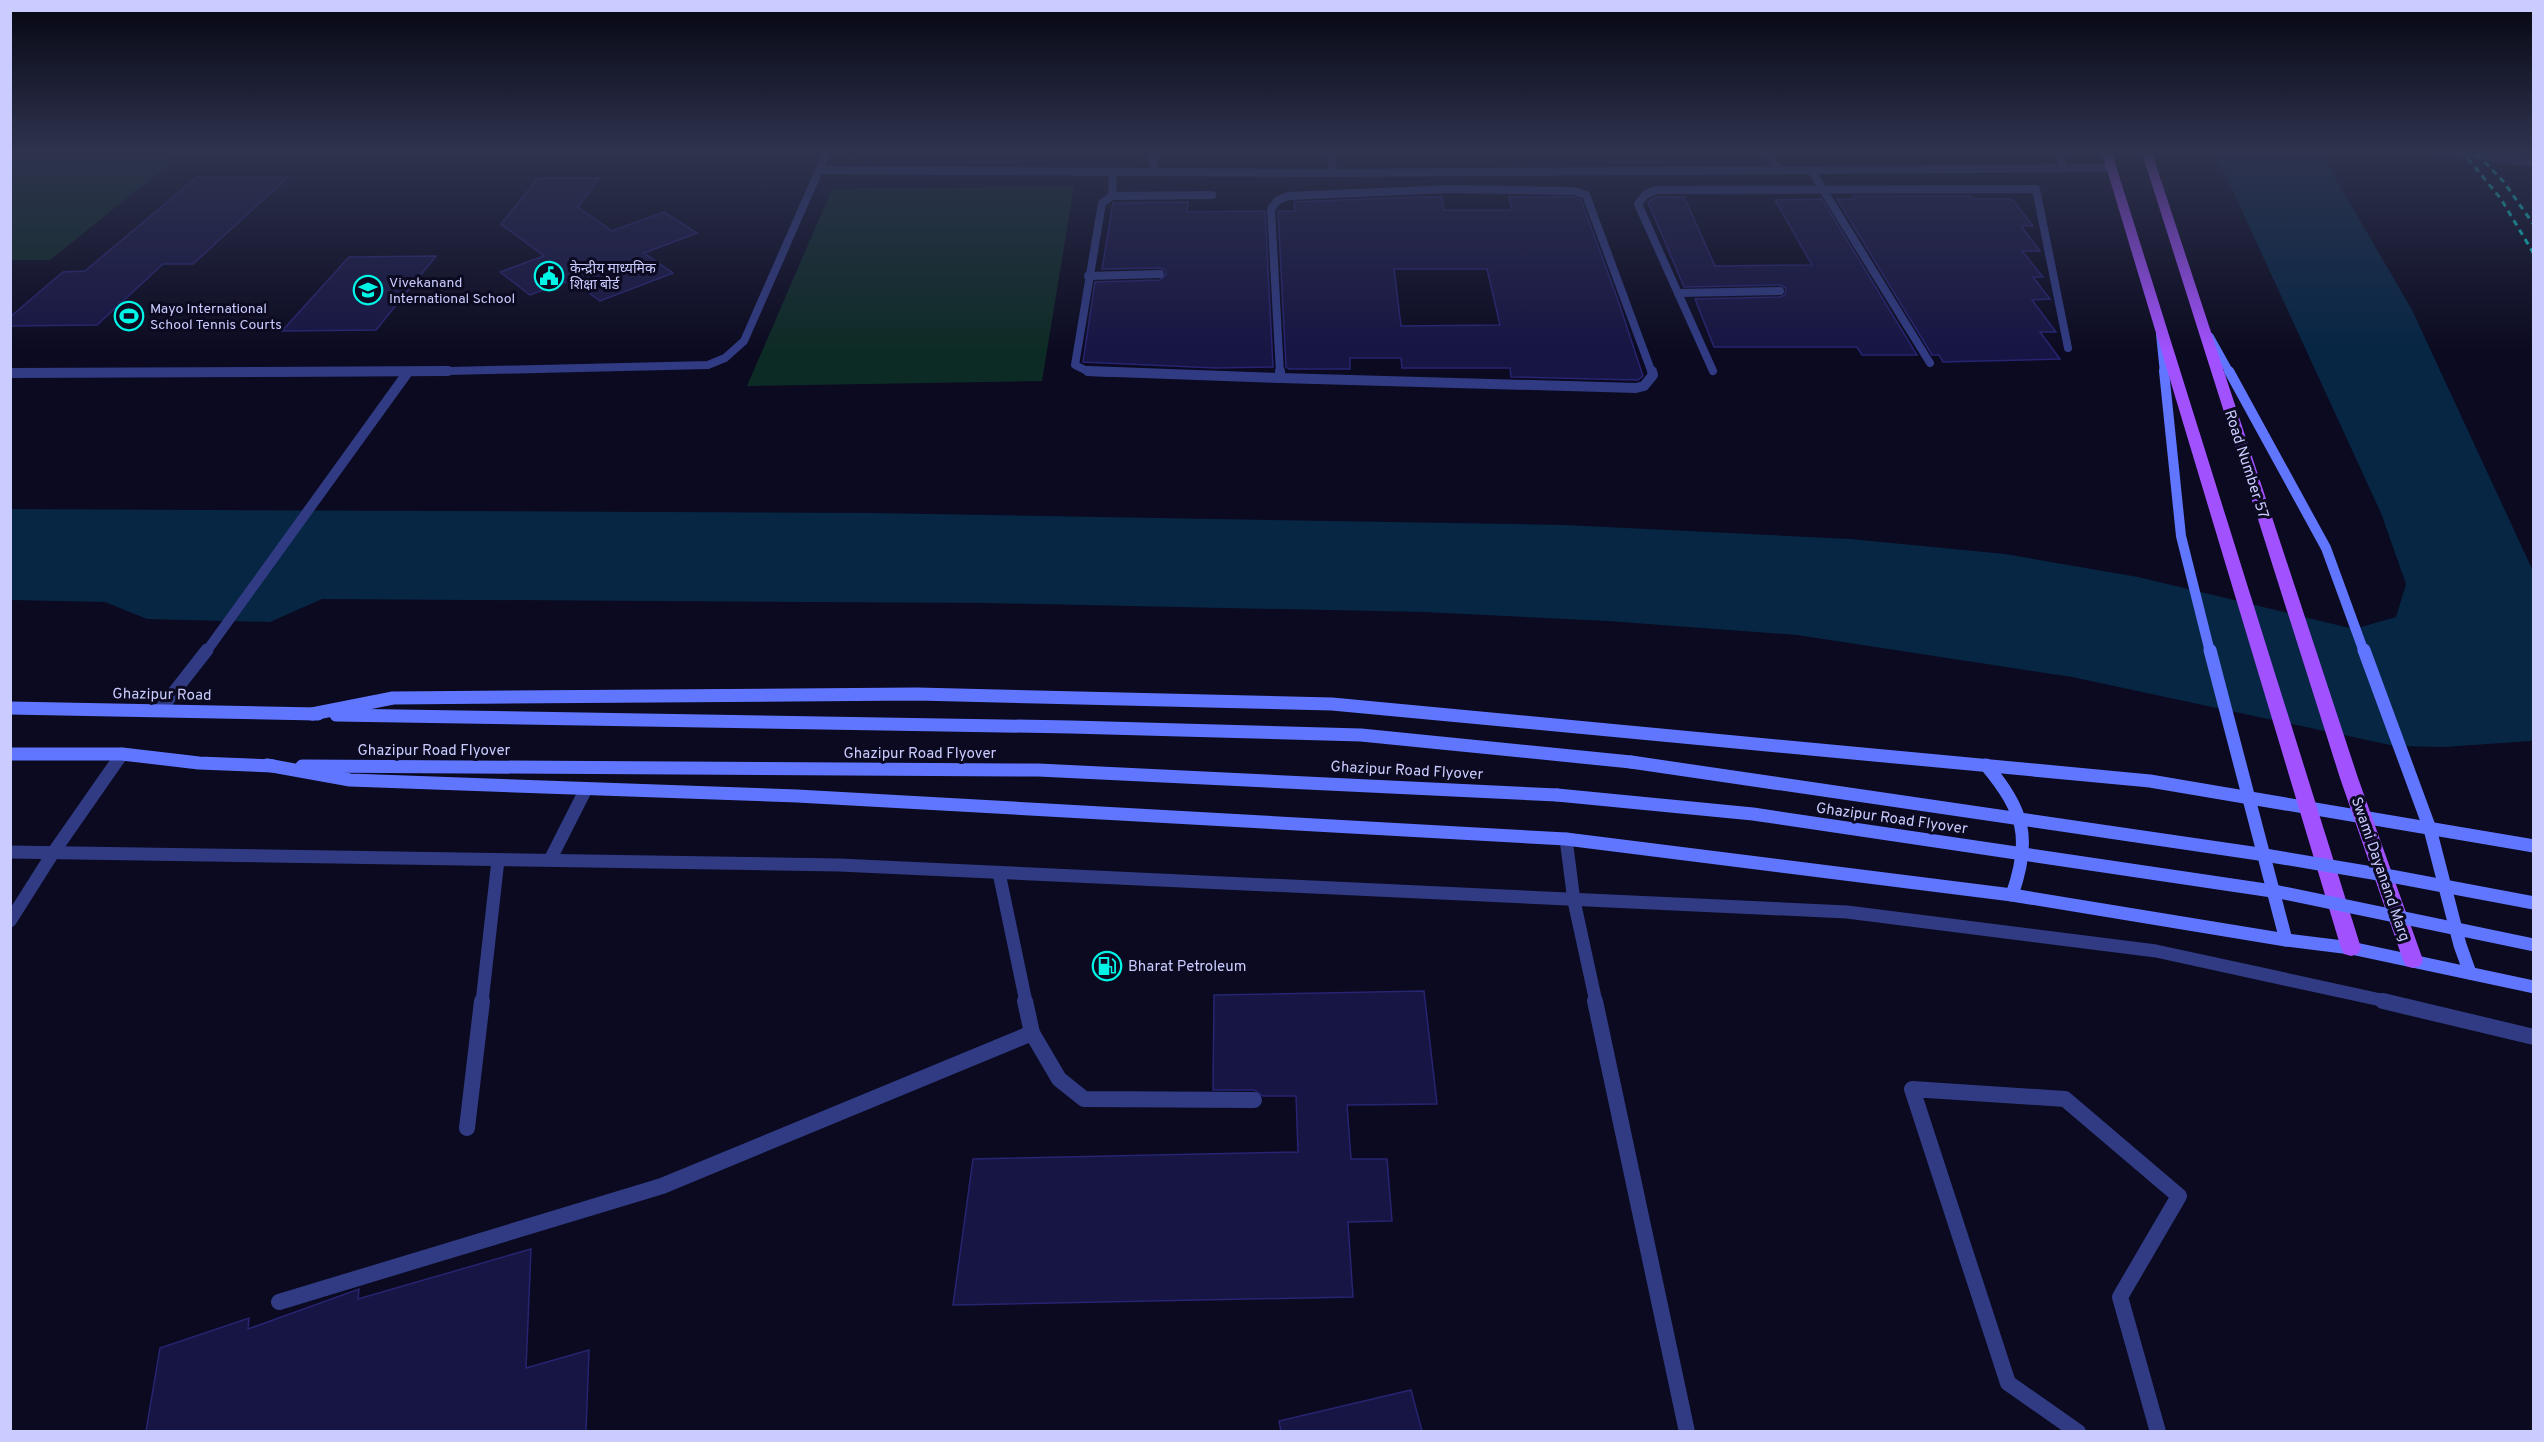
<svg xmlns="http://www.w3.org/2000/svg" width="2544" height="1442" font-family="Overpass,'Noto Sans Devanagari',sans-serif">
	<rect width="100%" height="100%" fill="#0b0a20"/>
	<!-- green -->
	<g fill="#0d2b25">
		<polygon points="11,150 187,150 50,260 11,260"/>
		<polygon points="852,150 1080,150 1078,159 847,160"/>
		<polygon points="1423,150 1575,150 1576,154 1424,155"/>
		<polygon points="1787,150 2052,150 2052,154 1787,151"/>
		<polygon points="1074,186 1042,381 747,386 832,189"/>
	</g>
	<!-- water -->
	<polygon fill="#062644" points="2214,150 2319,150 2412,310 2533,571 2533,738 2531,741 2444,747 2395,746 2072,677 1797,635 1608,621 1424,612 986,603 322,599 270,622 147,619 105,602 11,600 11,509 870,513 1565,525 1850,539 2005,554 2138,577 2354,629 2396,617 2406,584 2381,513"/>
	<!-- building -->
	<g fill="#171543" stroke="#272472" stroke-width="1.5" fill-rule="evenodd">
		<polygon points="197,177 288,177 193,264 163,264 97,325 10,326 10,317 63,272 85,271"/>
		<polygon points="538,178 599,178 578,207 612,231 664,212 697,233 644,253 673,273 600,301 571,280 530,295 500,272 544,256 501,224"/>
		<polygon points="1853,196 1971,196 1974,199 2012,199 2033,226 2021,226 2040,251 2022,251 2043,277 2033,277 2050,299 2032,300 2056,332 2040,332 2060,359 1943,362 1939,355 1932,355 1837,199 1855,199"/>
		<path d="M1415 197H1442L1444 210H1512L1509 197H1573L1581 200 1618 300 1643 376 1638 380 1511 377 1510 368H1402L1401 358H1350V369H1289L1286 367 1278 211H1295L1294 202ZM1394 269H1487L1500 325 1401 326Z"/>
		<polygon points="1656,197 1684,197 1715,266 1812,265 1775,200 1822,199 1917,355 1862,355 1857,347 1714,347 1695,299 1780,297 1785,295 1786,288 1780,285 1684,287 1648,202"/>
		<polygon points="1188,202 1187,212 1265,211 1273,367 1215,368 1083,362 1095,282 1160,280 1166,274 1165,270 1160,268 1102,269 1113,203"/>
		<polygon points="436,256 376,330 282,331 349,257"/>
		<polygon points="1424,991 1437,1104 1347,1105 1351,1159 1387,1159 1392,1221 1348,1222 1353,1297 953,1305 973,1159 1298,1152 1296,1096 1263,1096 1254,1090 1213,1090 1214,995"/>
		<polygon points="531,1249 526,1368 589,1350 586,1431 146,1431 160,1348 249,1318 248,1329 359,1289 358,1299"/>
		<polygon points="1411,1390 1422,1431 1281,1431 1279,1421"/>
	</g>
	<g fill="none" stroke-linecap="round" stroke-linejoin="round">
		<!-- service -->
		<polyline stroke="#303b84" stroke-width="16" points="2078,1432 2008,1383 1912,1089 2065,1099 2179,1196 2120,1297 2158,1432"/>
		<!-- minor-far3 -->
		<g stroke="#303b84" stroke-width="8">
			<polyline points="1153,150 1154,171"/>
			<polyline points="1329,150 1334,173"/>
			<polyline points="1761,150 1781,170"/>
			<polyline points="2059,150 2063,168"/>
			<polyline points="2433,150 2534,163"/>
			<polyline points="819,170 1334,173 2112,168"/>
			<polyline points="1811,170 1930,363"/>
			<polyline points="1112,196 1113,171"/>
			<polyline points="1088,276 1160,274"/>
			<polyline points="1678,293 1780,291"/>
			<polyline points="1713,371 1638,204 1645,195 1656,190 2036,189 2068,348"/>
			<polyline points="81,373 408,372 708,365 725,358 744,341 828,150"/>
			<polyline points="1117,373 1089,372 1075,365 1102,203 1112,196 1212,195"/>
			<polyline points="1280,373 1271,209 1278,200 1288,196 1451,189 1574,191 1586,195 1652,373"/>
		</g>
		<!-- minor-far2 -->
		<g stroke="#303b84" stroke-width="10">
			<polyline points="1088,371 1280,378"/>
			<polyline points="1280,371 1280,378"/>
			<polyline points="10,373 448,371"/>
			<polyline points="1280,378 1636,388 1644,386 1653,375 1652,371"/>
			<polyline points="206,652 408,372"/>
		</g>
		<!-- minor-far1 -->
		<g stroke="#303b84" stroke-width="13">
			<polyline points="160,710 207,650"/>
			<polyline points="1566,839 1574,901 1596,1002"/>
			<polyline points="10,852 839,865 1847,912 2156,951 2390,1002"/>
			<polyline points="550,860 586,789"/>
			<polyline points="999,873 1026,1002"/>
			<polyline points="10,921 53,853 122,754"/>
			<polyline points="482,1002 498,860"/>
		</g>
		<!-- minor -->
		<g stroke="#303b84" stroke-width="16">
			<polyline points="1595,1001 1687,1432"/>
			<polyline points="2383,1001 2534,1037"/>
			<polyline points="1032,1033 1059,1079 1084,1099 1254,1100"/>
			<polyline points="467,1128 482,1001"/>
			<polyline points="279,1302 662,1186 1032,1033 1025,1001"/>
		</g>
		<!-- secondary-far2 -->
		<g stroke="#6176ff" stroke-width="8">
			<polyline points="2160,334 2164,373"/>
			<polyline points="2210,337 2230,373"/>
		</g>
		<!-- secondary-far1 -->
		<g stroke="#6176ff" stroke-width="10">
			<polyline points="2164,371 2181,536 2210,652"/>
			<polyline points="2229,371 2326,548 2364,652"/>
		</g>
		<!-- secondary -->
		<g stroke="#6176ff" stroke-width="13">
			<polyline points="2210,650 2286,940"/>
			<polyline points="2364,650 2430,829 2460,945 2470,973"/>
			<polyline points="10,708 318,714"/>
			<polyline points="312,714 393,698 917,694 1332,704 2150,781 2534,846"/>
			<polyline points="336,715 1071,727 1361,735 1631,762"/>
			<polyline points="10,754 122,754 199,763 273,766"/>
			<polyline points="267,765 350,780 797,796 1566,839 2012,895 2286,940 2351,948 2534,987"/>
			<path d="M1986 765C2024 811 2032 838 2012 895"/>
			<polyline points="302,766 1038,770 1557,795"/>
		</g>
		<!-- primary -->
		<g fill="#a251ff" fill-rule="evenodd">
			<polygon points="2101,150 2111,150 2361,948 2358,954 2351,956 2344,954 2341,948"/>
			<polygon points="2141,150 2151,150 2358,778 2423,960 2420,966 2413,968 2406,966 2403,960 2340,778"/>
		</g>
		<!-- rail -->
		<g stroke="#00f5e6" stroke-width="3" stroke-dasharray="6 5" stroke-linecap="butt">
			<polyline points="2461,150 2501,199 2534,254"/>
			<polyline points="2477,154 2503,181 2534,225"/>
		</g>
		<!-- secondary-bridge -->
		<g stroke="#6176ff" stroke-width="13">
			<polyline points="1631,762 2259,854 2396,877 2534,903"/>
			<polyline points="1557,795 1753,814 2279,892 2534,945"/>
		</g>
	</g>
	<!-- sky -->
	<linearGradient id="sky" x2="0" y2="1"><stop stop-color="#060612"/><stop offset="0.43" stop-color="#2e334e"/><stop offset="1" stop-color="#2e334e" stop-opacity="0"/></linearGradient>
	<rect width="2544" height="352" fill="url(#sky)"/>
	<!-- icons -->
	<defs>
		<g id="civic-ring" transform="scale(1.5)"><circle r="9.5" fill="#0b0a20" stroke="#00f5e6" stroke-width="1.5"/><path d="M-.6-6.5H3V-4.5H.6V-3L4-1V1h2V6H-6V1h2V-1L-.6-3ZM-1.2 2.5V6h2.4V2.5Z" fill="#00f5e6"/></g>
		<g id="school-ring" transform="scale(1.5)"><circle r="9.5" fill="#0b0a20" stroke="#00f5e6" stroke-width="1.5"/><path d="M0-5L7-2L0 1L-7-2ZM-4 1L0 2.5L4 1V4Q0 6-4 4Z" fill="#00f5e6"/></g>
		<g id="stadium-ring" transform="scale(1.5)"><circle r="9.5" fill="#0b0a20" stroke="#00f5e6" stroke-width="1.5"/><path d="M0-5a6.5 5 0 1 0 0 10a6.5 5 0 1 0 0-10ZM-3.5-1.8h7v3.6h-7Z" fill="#00f5e6"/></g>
		<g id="fuel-ring" transform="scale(1.5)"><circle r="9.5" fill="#0b0a20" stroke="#00f5e6" stroke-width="1.5"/><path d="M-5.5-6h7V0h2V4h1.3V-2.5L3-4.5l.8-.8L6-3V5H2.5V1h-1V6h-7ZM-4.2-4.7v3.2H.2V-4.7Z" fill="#00f5e6"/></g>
	</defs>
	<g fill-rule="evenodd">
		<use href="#civic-ring" x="549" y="276"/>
		<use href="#school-ring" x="368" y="290"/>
		<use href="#stadium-ring" x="129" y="316"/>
		<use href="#fuel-ring" x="1107" y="966"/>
	</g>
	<g text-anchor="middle" stroke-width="6" stroke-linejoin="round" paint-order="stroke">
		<!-- far-poi labels -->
		<g font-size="14" fill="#caccff" stroke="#0b0a20" text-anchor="start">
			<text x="570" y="273">केन्द्रीय माध्यमिक<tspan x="570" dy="16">शिक्षा बोर्ड</tspan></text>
			<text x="389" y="287">Vivekanand<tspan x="389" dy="16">International School</tspan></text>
			<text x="150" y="313">Mayo International<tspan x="150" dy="16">School Tennis Courts</tspan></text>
		</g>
		<!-- street labels -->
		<g font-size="15" fill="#caccff" stroke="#0b0a20">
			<text transform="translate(2247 464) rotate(72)" y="5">Road Number 57</text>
			<text transform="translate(162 694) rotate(1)" y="5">Ghazipur Road</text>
			<text x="434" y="755">Ghazipur Road Flyover</text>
			<text x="920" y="758">Ghazipur Road Flyover</text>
			<text transform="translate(1407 770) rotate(3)" y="5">Ghazipur Road Flyover</text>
			<text transform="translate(1892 818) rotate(8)" y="5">Ghazipur Road Flyover</text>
			<text transform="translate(2381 869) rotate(71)" y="5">Swami Dayanand Marg</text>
		</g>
		<!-- poi labels -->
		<g font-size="15" fill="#caccff" stroke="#0b0a20" text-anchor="start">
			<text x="1128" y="971">Bharat Petroleum</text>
		</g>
	</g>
	<!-- border -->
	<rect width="2544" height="1442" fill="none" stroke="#caccff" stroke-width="24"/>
</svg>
